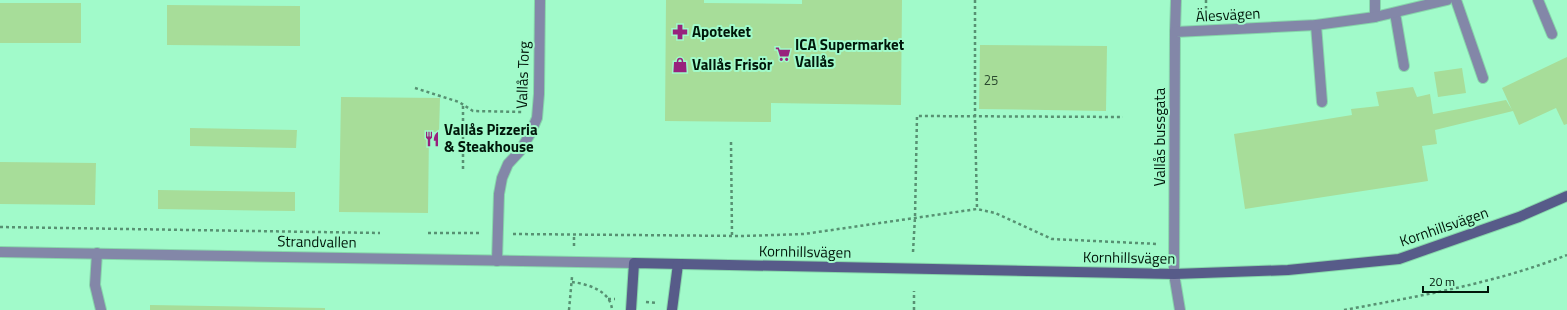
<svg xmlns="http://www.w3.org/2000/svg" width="1567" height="310" font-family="'Titillium Web',sans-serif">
	<rect width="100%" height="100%" fill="#a1faca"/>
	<!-- building -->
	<g fill="#a7dd99">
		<polygon points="666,0 704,0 704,3 802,4 802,0 902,0 901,105 771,103 771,122 665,121"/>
		<rect x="0" y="3" width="81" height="40"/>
		<polygon points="167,5 300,6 300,46 167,45"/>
		<polygon points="980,45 1107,46 1106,111 979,109"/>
		<polygon points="1567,57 1567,124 1564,125 1556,108 1519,125 1513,111 1435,130 1437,144 1422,146 1428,181 1245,209 1234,134 1352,115 1351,109 1379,106 1376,92 1413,87 1417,97 1430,94 1433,114 1506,100 1512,110 1502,88"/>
		<polygon points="1462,68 1466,93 1438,97 1434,72"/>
		<polygon points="341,97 440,98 439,132 429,132 428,213 339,212"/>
		<polygon points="190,128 297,130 296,148 190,146"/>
		<polygon points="0,162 96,163 95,205 0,204"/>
		<polygon points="158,190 295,192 295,211 158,209"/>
		<polygon points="150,305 325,308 325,310 150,310"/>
	</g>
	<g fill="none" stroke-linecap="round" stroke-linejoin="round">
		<!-- lane casing -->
		<g stroke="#87d6ab" stroke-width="12">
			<g id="lane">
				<polyline points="1375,0 1375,17"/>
				<polyline points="1456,0 1483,78"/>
				<polyline points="1538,0 1552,34"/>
				<polyline points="1395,13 1404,66"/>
				<polyline points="1316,25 1322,102"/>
				<polyline points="1175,32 1176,0"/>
				<polyline points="97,253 95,285 101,310"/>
				<polyline points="1174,274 1180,310"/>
			</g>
		</g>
		<!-- street casing -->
		<g stroke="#87d6ab" stroke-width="12">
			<g id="street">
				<polyline points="0,252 634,263"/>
				<polyline points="497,261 499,194 502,178 508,164 520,151 530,134 537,118 539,94 540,0"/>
				<polyline points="1174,274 1175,32 1316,25 1375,17 1447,0"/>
			</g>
		</g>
		<!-- secondary casing -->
		<g stroke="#87d6ab" stroke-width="12">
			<g id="secondary">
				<polyline points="631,310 634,263 1174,274 1288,270 1399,259 1519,217 1567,196"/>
				<polyline points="672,310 678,264"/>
			</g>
		</g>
		<!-- path -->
		<g stroke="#579172" stroke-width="2.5" stroke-dasharray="3 3" stroke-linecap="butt">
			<polyline points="975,0 975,118 977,209"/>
			<polyline points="1206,0 1206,14"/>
			<polyline points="415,88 459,102 473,111 522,112"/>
			<polyline points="463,106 463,171"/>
			<polyline points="731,142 732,236"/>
			<polyline points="0,227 380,233"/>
			<polyline points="428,233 482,233"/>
			<polyline points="513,234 743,236 804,234 977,209 995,213 1052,239 1158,244"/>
			<polyline points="574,246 574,235"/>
			<polyline points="913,252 915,217 917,116 1123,117"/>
			<path d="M572 282C588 284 611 291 612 310"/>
			<polyline points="608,299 615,299"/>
			<polyline points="646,302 657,303"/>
			<polyline points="569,310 572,277"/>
			<polyline points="914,310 914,291"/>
			<path d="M1344 310C1420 296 1496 283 1567 255"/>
		</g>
		<!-- lane -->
		<use href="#lane" stroke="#8387a8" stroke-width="10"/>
		<!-- street -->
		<use href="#street" stroke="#8387a8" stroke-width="10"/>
		<!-- secondary -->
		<use href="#secondary" stroke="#575b89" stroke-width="10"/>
	</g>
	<!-- icons -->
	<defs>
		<g id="pharmacy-bare" transform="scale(1.2)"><path d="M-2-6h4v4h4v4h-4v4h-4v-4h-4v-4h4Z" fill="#98227d" stroke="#a1faca" stroke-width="2.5" paint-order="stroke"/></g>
		<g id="supermarket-bare" transform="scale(1.2)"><path d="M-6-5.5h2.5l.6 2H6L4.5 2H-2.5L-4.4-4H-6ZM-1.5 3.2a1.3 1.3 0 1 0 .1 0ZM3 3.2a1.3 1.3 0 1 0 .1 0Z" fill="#98227d" stroke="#a1faca" stroke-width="2.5" paint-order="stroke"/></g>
		<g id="shop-bare" transform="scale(1.2)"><path d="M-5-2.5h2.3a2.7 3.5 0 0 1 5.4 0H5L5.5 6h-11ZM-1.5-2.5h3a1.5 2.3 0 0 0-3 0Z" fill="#98227d" stroke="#a1faca" stroke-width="2.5" paint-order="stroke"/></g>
		<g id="restaurant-bare" transform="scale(1.2)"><path d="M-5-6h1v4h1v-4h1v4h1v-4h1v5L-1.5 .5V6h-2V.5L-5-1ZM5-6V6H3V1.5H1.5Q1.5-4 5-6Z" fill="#98227d" stroke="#a1faca" stroke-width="2.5" paint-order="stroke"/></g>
	</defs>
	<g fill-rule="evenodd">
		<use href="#pharmacy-bare" x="680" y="32"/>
		<use href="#supermarket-bare" x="783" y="54"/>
		<use href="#shop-bare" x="680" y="65"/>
		<use href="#restaurant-bare" x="432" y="139"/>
	</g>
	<g text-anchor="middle" stroke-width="4" stroke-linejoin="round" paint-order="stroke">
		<!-- number labels -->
		<g font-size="13" fill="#2a482e">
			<text x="991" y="85">25</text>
		</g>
		<!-- street labels -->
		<g font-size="15" fill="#00170a" stroke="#a1faca">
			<text transform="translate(1228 15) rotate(-3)" y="5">Älesvägen</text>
			<text transform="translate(523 75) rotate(-88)" y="5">Vallås Torg</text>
			<text transform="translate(1160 137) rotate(-90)" y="5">Vallås bussgata</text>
			<text transform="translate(1444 227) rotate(-19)" y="5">Kornhillsvägen</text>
			<text transform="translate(317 242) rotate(1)" y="5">Strandvallen</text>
			<text transform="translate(805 252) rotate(1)" y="5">Kornhillsvägen</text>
			<text transform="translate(1129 258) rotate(1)" y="5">Kornhillsvägen</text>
		</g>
		<!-- poi labels -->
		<g font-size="15" font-weight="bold" fill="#00170a" stroke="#a1faca" text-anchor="start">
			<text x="692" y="37">Apoteket</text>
			<text x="795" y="50">ICA Supermarket<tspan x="795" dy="17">Vallås</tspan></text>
			<text x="692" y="70">Vallås Frisör</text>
			<text x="444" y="135">Vallås Pizzeria<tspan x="444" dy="17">&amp; Steakhouse</tspan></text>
		</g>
	</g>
	<!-- scale -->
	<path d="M1423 286v6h65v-6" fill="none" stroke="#00170a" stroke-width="2"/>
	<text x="1429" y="286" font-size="12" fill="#00170a" stroke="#a1faca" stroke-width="3" paint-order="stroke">20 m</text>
</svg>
